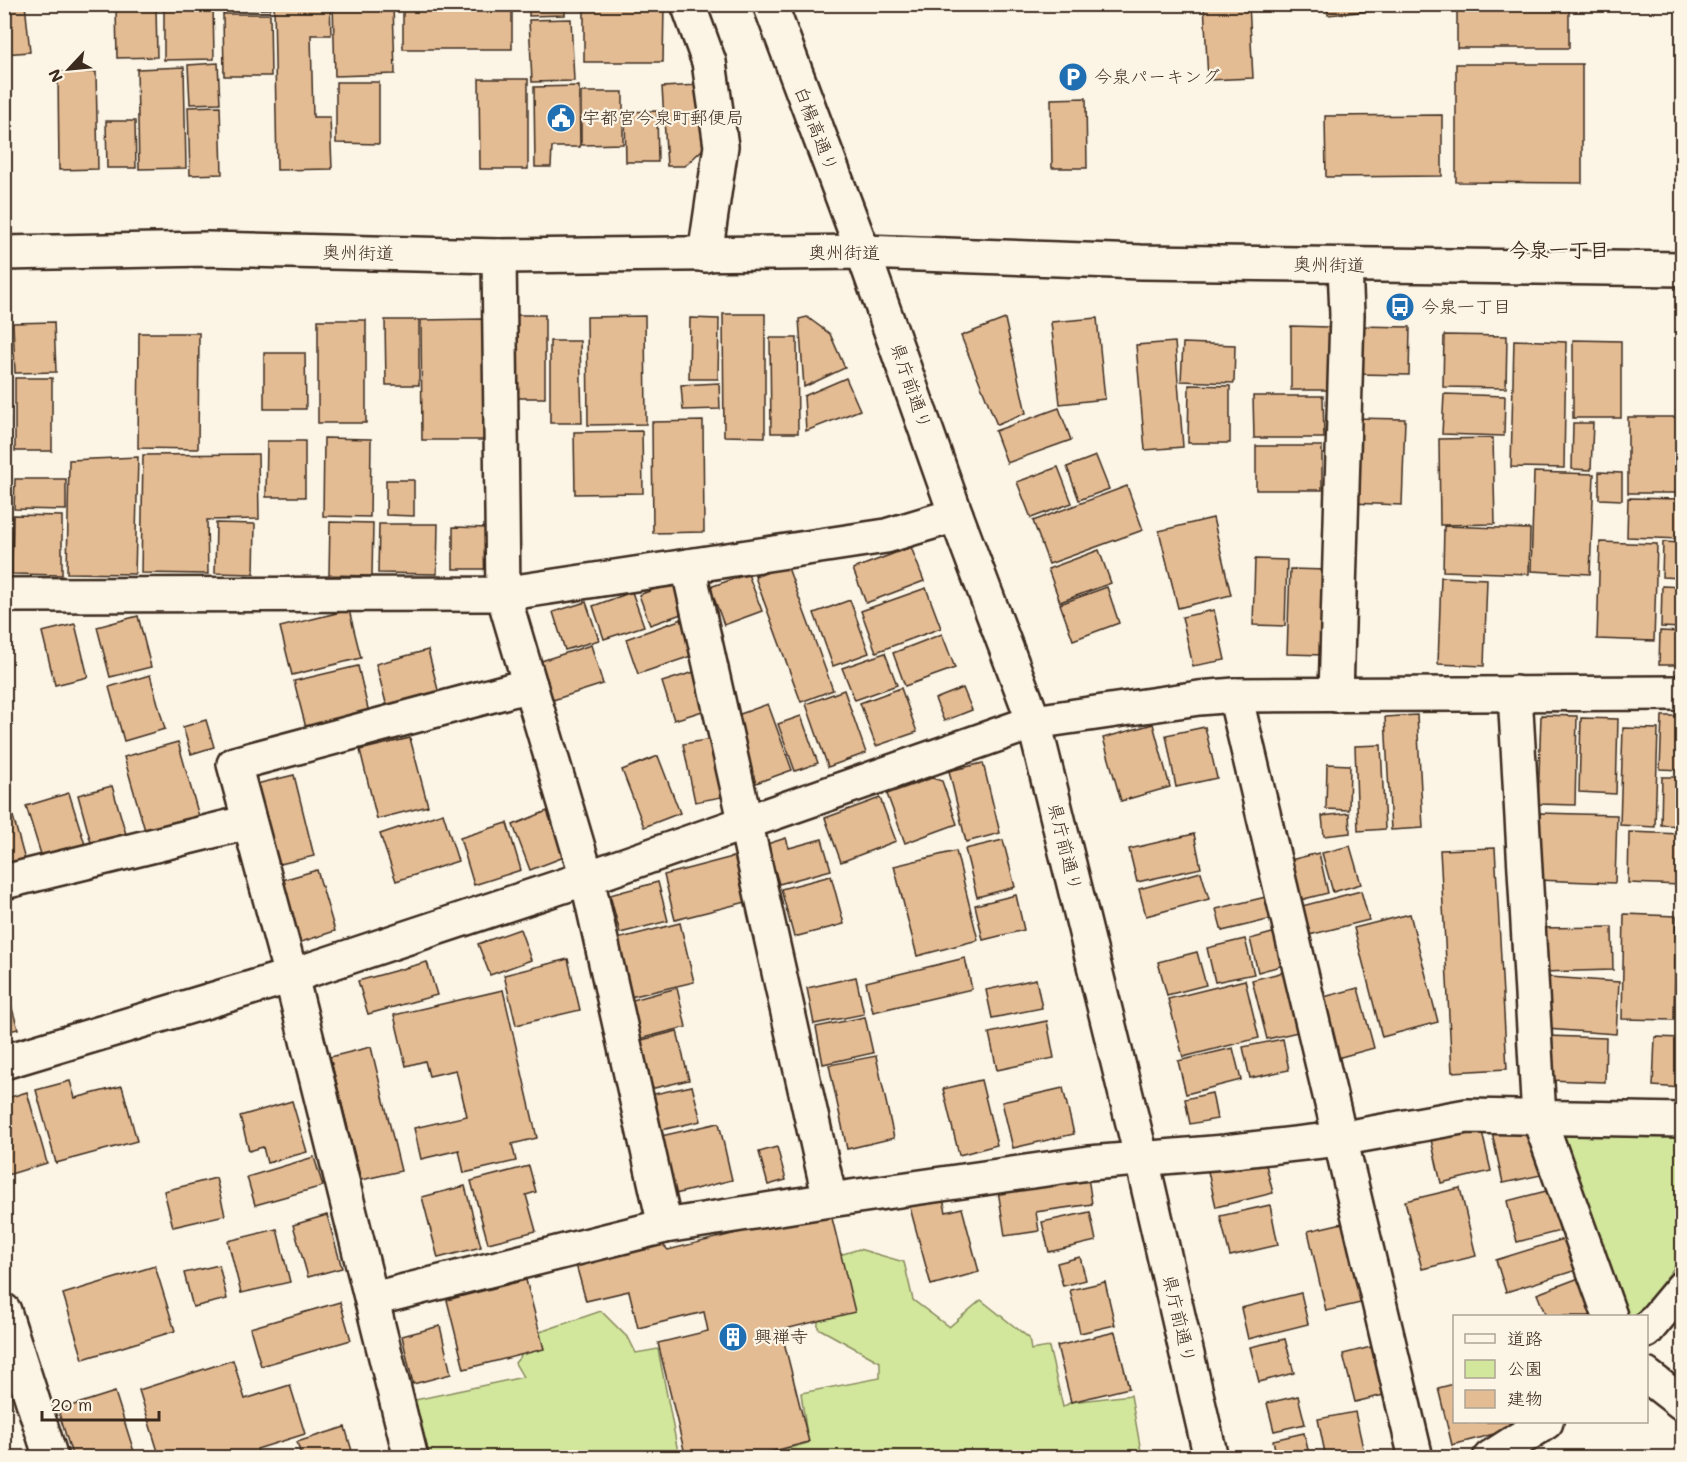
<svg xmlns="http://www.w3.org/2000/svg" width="1687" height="1462" font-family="Mali,'Klee One',sans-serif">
	<rect width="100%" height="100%" fill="#fcf5e5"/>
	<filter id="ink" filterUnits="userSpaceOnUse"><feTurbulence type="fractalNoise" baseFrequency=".0167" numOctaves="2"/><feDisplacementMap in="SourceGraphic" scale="12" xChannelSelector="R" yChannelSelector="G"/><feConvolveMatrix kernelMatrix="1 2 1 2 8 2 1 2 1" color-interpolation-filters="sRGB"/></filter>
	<g filter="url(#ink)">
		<!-- green -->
		<g fill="#d2e79c" stroke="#86885d" stroke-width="1.5">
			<polygon points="1559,1126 1682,1129 1682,1257 1638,1316 1629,1316"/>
			<polygon points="859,1249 904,1262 913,1300 949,1327 981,1300 1029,1338 1031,1350 1049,1347 1063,1407 1071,1402 1131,1395 1142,1457 754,1458 808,1443 801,1393 880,1378 880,1362 818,1328 817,1262"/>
			<polygon points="601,1311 629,1339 636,1353 658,1349 679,1457 430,1457 415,1400 523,1377 515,1363 540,1332"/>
		</g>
		<!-- building -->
		<g fill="#e4bc94" stroke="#3b2a1e" stroke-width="1.5">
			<polygon points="4,4 25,4 30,52 4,54"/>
			<polygon points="164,4 213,4 214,59 164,60"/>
			<polygon points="223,4 271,4 271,9 224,10"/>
			<polygon points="274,4 330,4 331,35 311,35 313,117 330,117 332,169 277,170"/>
			<polygon points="333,4 393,4 395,74 335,76"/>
			<rect x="403" y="4" width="109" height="45"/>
			<polygon points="529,4 565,4 565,15 529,16"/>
			<polygon points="1204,4 1249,4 1253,78 1208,80"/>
			<polygon points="1327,4 1390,4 1390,9 1328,15"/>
			<rect x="1457" y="4" width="112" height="44"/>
			<polygon points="116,6 156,6 157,57 117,58"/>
			<polygon points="584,7 664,7 663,62 584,62"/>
			<polygon points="223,14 270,14 271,76 224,76"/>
			<polygon points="571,19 574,81 532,82 529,20"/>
			<polygon points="218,63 220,103 190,104 188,65"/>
			<polygon points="1456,64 1582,64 1582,183 1456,182"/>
			<polygon points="184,67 186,168 139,169 137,69"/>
			<polygon points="58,72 96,72 98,169 59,170"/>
			<polygon points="479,79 528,79 528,169 480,169"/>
			<polygon points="336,82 379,82 379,144 336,143"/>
			<polygon points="699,85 703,149 685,166 667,166 662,87"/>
			<polygon points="579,86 580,147 552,147 551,167 535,167 534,87"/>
			<polygon points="581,92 623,92 623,144 581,145"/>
			<polygon points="1086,98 1087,168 1052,168 1051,99"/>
			<polygon points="220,106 222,174 190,175 188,107"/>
			<polygon points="657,111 658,162 626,162 625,112"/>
			<polygon points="1442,115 1442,176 1326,177 1325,116"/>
			<polygon points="106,121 135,121 136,168 107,168"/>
			<polygon points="723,314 765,314 765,437 724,436"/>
			<rect x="512" y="315" width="33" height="83"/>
			<polygon points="645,316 646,424 588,425 587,317"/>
			<polygon points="807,317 830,334 845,368 804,387 799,319"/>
			<polygon points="690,318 719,319 718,379 689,379"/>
			<polygon points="1097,318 1105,399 1060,404 1051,322"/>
			<polygon points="485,319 486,440 422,440 421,320"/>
			<polygon points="1005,319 1026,413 997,425 961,336"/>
			<rect x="318" y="320" width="48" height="103"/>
			<polygon points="385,320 419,320 419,385 386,385"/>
			<rect x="4" y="321" width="5" height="92"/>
			<polygon points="54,322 56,372 15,373 13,323"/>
			<polygon points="1291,326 1329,327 1329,390 1291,390"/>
			<polygon points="1356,326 1410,327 1409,375 1356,374"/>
			<polygon points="139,333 199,333 198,449 138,448"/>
			<polygon points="1444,335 1507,336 1506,388 1443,387"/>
			<polygon points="1681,335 1682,335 1682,404"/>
			<polygon points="770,338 797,338 798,433 771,433"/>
			<polygon points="1514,340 1566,342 1564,468 1511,467"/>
			<polygon points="1573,340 1621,341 1621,418 1573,418"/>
			<polygon points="550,341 580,341 582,423 550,423"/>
			<polygon points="1175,342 1183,447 1145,450 1136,345"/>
			<polygon points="1183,343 1235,345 1234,383 1181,381"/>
			<polygon points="264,353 305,353 306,409 264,409"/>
			<rect x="15" y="378" width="37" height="73"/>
			<polygon points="846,378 860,410 806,431 804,396"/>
			<polygon points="719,383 720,409 683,410 681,385"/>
			<polygon points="1189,385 1230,386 1230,443 1188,443"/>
			<polygon points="1444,394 1505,396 1504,436 1442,434"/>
			<polygon points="1253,396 1323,396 1324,438 1254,438"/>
			<polygon points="1059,408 1071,440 1007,463 995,431"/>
			<rect x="4" y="417" width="5" height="68"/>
			<rect x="1628" y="417" width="54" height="76"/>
			<polygon points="1352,418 1405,419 1402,505 1350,503"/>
			<polygon points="703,421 704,532 653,533 652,422"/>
			<polygon points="1573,423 1593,423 1591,470 1572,469"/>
			<polygon points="642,431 643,493 575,494 574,432"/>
			<polygon points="324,438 371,439 370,517 323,516"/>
			<polygon points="1493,438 1495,524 1440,525 1439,439"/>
			<polygon points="267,441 305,441 305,497 266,497"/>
			<rect x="1256" y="446" width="66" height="44"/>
			<polygon points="258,454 259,519 207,520 208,574 141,573 143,455"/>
			<polygon points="1096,456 1109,489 1079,500 1067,467"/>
			<polygon points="138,457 135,574 67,573 69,460"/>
			<polygon points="1058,467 1072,503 1031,518 1017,482"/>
			<polygon points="1534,472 1594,474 1590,574 1531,571"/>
			<polygon points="1599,472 1622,473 1622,500 1599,499"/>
			<polygon points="15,479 66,479 66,510 14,509"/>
			<polygon points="386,480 414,480 414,516 386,515"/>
			<polygon points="1127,486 1143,530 1049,564 1033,521"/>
			<polygon points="4,494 6,494 5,576 4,576"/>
			<polygon points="1628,498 1682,499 1682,539 1627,537"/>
			<polygon points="13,515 62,516 62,575 12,574"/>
			<polygon points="1213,518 1231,595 1178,608 1159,531"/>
			<polygon points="330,522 373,523 372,576 329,575"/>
			<polygon points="216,523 255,524 254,574 215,573"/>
			<polygon points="379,524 438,524 437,574 378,573"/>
			<polygon points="1444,526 1530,529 1529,574 1443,571"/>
			<polygon points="453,527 489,528 488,569 453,569"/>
			<polygon points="1600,542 1657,544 1654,641 1597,639"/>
			<polygon points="1663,542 1682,543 1682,578 1662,577"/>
			<polygon points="911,547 924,581 866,603 853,569"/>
			<polygon points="1099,550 1111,583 1060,602 1048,569"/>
			<polygon points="1255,559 1287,560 1285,626 1253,625"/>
			<polygon points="787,565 833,690 801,702 755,577"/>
			<polygon points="1290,569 1327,570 1324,655 1287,654"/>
			<polygon points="748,574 762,611 724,625 710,587"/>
			<polygon points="1441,577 1487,579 1484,666 1438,664"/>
			<polygon points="676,581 687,612 650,625 639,595"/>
			<polygon points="1662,586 1682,587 1682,628 1661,627"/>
			<polygon points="1107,587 1119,623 1073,640 1060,604"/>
			<polygon points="926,588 941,628 876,652 861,611"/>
			<polygon points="632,592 644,626 604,639 593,606"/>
			<polygon points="850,600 869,653 833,666 814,613"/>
			<polygon points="586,602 599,640 565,650 553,612"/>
			<polygon points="349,610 361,658 292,675 280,627"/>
			<polygon points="1214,610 1225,660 1193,666 1182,617"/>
			<polygon points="138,616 151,667 110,677 97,627"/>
			<polygon points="688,617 700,653 638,674 626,639"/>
			<polygon points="75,624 88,677 55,685 42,632"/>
			<polygon points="1660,631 1682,632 1682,665 1659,665"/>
			<polygon points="942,634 955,668 905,686 893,653"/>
			<polygon points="591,645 603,684 553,700 541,661"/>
			<polygon points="428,650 439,694 387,707 376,664"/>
			<polygon points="885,653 897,685 855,700 842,668"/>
			<polygon points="358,666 369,713 306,728 294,681"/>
			<polygon points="697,671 709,709 674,720 662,682"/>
			<polygon points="150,675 165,729 124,741 109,687"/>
			<polygon points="901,688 917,732 876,746 860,703"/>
			<polygon points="963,688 972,710 944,721 935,699"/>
			<polygon points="844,690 866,753 828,767 806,704"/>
			<polygon points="768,704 792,770 756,783 732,717"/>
			<polygon points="1417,715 1423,828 1391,830 1385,717"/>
			<polygon points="1541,715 1577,716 1575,805 1538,804"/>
			<polygon points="801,716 818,763 795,771 778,724"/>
			<polygon points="1662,716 1682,716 1682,770 1660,769"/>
			<polygon points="1581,718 1618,719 1616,794 1579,792"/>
			<polygon points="206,720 214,747 191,754 183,727"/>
			<polygon points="1153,724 1170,787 1121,801 1103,738"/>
			<polygon points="1205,727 1217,778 1176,787 1166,735"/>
			<polygon points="1623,728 1658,729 1655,827 1620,825"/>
			<polygon points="410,738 428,806 377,819 360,750"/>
			<polygon points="716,738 727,796 695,802 683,744"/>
			<polygon points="178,742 202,827 148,841 124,757"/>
			<polygon points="1381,745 1385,829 1358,831 1355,746"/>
			<polygon points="658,756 680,813 644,827 622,770"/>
			<polygon points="983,763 1000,833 966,842 949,771"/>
			<polygon points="1327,764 1350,765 1349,810 1326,809"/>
			<polygon points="294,775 314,856 272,866 252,785"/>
			<polygon points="4,776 9,791 4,793"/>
			<polygon points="1662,777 1682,777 1682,826 1661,825"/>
			<polygon points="932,778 942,781 957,824 905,843 887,794"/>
			<polygon points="112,786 128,841 93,850 78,795"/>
			<polygon points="69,793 87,851 44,864 26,806"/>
			<polygon points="880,798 896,841 841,862 825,818"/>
			<polygon points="11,809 26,864 4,869 4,811"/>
			<polygon points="547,811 564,857 530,870 513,825"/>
			<polygon points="443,813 458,861 396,881 380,834"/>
			<polygon points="1349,813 1350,833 1324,836 1322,816"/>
			<polygon points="1539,813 1617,815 1615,883 1537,880"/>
			<polygon points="507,823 521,870 474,885 460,838"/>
			<polygon points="1629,832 1682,834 1682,885 1628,883"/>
			<polygon points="1194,834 1201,868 1137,882 1129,849"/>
			<polygon points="786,838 789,848 822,839 831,870 779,884 767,844"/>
			<polygon points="1003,840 1015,887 977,897 965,849"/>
			<polygon points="1350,846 1361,884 1333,892 1322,853"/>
			<polygon points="1495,848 1507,1069 1452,1072 1440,850"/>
			<polygon points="956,851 978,940 917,956 894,866"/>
			<polygon points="1319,853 1328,893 1300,900 1290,860"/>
			<polygon points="744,854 754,900 675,920 664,875"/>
			<polygon points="317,870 335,931 298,943 279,881"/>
			<polygon points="1201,872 1209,899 1146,916 1139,889"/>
			<polygon points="831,876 844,924 794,937 781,889"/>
			<polygon points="658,882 668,921 620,933 610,895"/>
			<polygon points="1361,891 1369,920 1309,935 1302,906"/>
			<polygon points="1016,895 1024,930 983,940 975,905"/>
			<polygon points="1270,896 1276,918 1222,931 1216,909"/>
			<polygon points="1410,914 1438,1022 1382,1037 1354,928"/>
			<polygon points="1624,914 1676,916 1674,1020 1622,1019"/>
			<polygon points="680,923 694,982 630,997 617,939"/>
			<polygon points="1612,927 1613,970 1541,972 1540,928"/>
			<polygon points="520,929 531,960 490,975 478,944"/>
			<polygon points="1276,932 1284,965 1258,972 1250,939"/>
			<polygon points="1245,939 1254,974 1215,982 1207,948"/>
			<polygon points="1197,952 1206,985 1167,995 1158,962"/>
			<polygon points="965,958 972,989 873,1012 866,982"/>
			<polygon points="568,959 580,1010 516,1025 504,975"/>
			<polygon points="427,962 437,995 368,1014 358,981"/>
			<polygon points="1284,972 1298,1032 1267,1039 1252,980"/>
			<polygon points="856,977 864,1014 814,1024 807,988"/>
			<polygon points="1549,977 1619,982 1616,1034 1546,1029"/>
			<polygon points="1036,979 1042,1008 992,1018 986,990"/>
			<polygon points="1245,980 1259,1038 1183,1057 1168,999"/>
			<polygon points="4,981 18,1029 4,1032"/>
			<polygon points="677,988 686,1027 639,1039 629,1001"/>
			<polygon points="1358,988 1374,1048 1337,1058 1320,998"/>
			<polygon points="503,990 537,1138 512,1144 516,1161 464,1173 459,1150 421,1159 414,1128 467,1116 456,1070 429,1076 425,1061 406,1066 394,1015"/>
			<polygon points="865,1017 873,1053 823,1064 816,1027"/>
			<polygon points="1047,1021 1054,1058 997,1070 989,1033"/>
			<polygon points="677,1031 689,1080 650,1089 638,1041"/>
			<polygon points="1547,1036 1606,1038 1605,1082 1547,1080"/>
			<polygon points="1655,1037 1682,1038 1682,1088 1653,1086"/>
			<polygon points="1283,1039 1289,1070 1250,1078 1243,1047"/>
			<polygon points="371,1047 401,1171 361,1180 330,1057"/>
			<polygon points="1233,1048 1241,1080 1186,1094 1178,1061"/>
			<polygon points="876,1056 894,1138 847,1149 829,1065"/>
			<polygon points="981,1080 997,1145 959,1155 943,1089"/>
			<polygon points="70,1081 75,1098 122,1086 137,1141 56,1163 36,1090"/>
			<polygon points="692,1086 701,1121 661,1130 654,1094"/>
			<polygon points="1063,1088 1074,1134 1013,1148 1002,1102"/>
			<polygon points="27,1092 47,1163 4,1176 4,1099"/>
			<polygon points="1212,1093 1217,1119 1190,1124 1185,1099"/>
			<polygon points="292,1101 307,1152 267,1163 263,1147 249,1151 240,1116"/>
			<polygon points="1479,1119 1491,1171 1441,1183 1429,1131"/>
			<polygon points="719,1123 732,1180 675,1194 661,1136"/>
			<polygon points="1535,1124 1546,1174 1503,1183 1492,1133"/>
			<polygon points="777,1147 786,1180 768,1185 759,1152"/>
			<polygon points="1263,1153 1273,1193 1216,1207 1207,1167"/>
			<polygon points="314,1157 323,1186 255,1205 247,1177"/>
			<polygon points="529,1166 536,1192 526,1195 536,1231 488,1243 471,1181"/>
			<polygon points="1088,1177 1092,1204 1036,1212 1039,1231 1005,1236 998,1190"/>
			<polygon points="216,1178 225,1215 173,1227 164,1191"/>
			<polygon points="465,1186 481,1247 438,1258 422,1197"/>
			<polygon points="1460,1188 1476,1256 1422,1269 1405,1201"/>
			<polygon points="1550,1190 1560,1231 1517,1242 1507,1201"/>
			<polygon points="942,1195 946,1212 962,1208 979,1272 931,1285 909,1204"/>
			<polygon points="1270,1205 1278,1245 1230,1256 1220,1216"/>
			<polygon points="830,1210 855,1312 781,1330 809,1442 746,1458 686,1458 658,1343 708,1331 704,1312 638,1328 629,1291 586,1301 575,1261 659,1241 668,1250"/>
			<polygon points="1090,1212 1096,1241 1049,1252 1042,1222"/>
			<polygon points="327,1215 342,1268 308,1277 293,1225"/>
			<polygon points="1347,1222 1365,1302 1326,1311 1308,1231"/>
			<polygon points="277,1229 290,1282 241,1293 228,1241"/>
			<polygon points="1570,1237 1580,1269 1506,1292 1496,1260"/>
			<polygon points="1080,1257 1086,1280 1063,1286 1057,1263"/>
			<polygon points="219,1265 227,1299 193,1307 184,1273"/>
			<polygon points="155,1266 175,1331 83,1359 63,1294"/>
			<polygon points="1579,1278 1593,1316 1546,1316 1537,1294"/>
			<polygon points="526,1280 544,1349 464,1369 447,1300"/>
			<polygon points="1105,1282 1115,1325 1080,1333 1070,1290"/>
			<polygon points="1301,1293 1308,1324 1248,1339 1241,1308"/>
			<polygon points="340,1302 351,1340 261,1366 250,1328"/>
			<polygon points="440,1326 451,1374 413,1384 402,1336"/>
			<polygon points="1115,1332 1129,1388 1071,1402 1057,1346"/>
			<polygon points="1285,1339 1294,1373 1259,1382 1250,1347"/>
			<polygon points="1379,1345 1392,1393 1355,1402 1343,1354"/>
			<polygon points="233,1360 245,1399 290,1385 305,1434 257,1449 260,1458 160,1458 139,1390"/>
			<polygon points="1454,1384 1454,1422 1522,1422 1509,1430 1452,1445 1438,1388"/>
			<polygon points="115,1392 136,1458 73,1458 58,1410"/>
			<polygon points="1298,1396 1305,1424 1274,1431 1267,1403"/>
			<polygon points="1355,1412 1365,1457 1326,1458 1318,1419"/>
			<polygon points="345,1427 354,1458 302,1458 297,1442"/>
			<polygon points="1304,1433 1310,1458 1277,1458 1273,1440"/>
		</g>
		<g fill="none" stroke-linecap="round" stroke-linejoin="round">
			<!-- minor casing -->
			<g stroke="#3b2a1e" stroke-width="38">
				<g id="minor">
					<polyline points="688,4 709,62 721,146 705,255"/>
					<polyline points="499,256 503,594 587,878 665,1226"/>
					<polyline points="688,566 830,1200"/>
					<polyline points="4,595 503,594 886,536 956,515"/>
					<polyline points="530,685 234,764 291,976 587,878 1034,722 1199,698 1235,695 1682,693"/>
					<polyline points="1515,693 1539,1118 1610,1316"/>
					<polyline points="1235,695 1416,1458"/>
					<polyline points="1336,695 1347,315 1345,265"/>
					<polyline points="4,882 249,822"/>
					<polyline points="4,1062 291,976 411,1458"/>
					<polyline points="373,1299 665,1226 830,1200 1089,1163 1225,1152 1339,1139 1467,1116 1682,1120"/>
					<polyline points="4,1311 51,1458"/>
					<polyline points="1646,1331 1682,1288"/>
					<polyline points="1646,1375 1682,1403"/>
					<polyline points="1490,1458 1546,1422"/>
				</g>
			</g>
			<!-- major casing -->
			<g stroke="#3b2a1e" stroke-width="38">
				<g id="major">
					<polyline points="770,4 863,252 956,515 1034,722 1142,1160 1211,1458"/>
					<polyline points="4,253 207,249 499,256 863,252 1141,262 1682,269"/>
				</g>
			</g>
			<!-- minor -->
			<use href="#minor" stroke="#fcf5e5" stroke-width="33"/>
			<!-- major -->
			<use href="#major" stroke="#fcf5e5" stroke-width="33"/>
		</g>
	</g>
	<!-- icons -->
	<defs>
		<g id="parking-disc" transform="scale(1.5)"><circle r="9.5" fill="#1f6fb2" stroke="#fcf5e5"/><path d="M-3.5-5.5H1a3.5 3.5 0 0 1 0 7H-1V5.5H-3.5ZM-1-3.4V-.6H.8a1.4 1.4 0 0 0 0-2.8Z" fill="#fff"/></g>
		<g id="civic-disc" transform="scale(1.5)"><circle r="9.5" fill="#1f6fb2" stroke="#fcf5e5"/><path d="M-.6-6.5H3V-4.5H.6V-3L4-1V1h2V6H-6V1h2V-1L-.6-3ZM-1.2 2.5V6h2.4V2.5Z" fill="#fff"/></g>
		<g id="bus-disc" transform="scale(1.5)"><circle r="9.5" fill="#1f6fb2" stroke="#fcf5e5"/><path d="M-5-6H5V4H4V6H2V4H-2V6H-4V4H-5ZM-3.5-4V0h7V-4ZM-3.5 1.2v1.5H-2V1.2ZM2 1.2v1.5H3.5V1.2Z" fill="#fff"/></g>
		<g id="building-disc" transform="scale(1.5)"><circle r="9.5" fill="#1f6fb2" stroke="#fcf5e5"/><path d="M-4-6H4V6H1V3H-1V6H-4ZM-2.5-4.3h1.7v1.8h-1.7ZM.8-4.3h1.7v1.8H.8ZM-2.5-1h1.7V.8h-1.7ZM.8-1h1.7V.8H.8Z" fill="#fff"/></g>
	</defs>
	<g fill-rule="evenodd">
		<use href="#parking-disc" x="1073" y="77"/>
		<use href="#civic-disc" x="561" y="118"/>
		<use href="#bus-disc" x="1400" y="307"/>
		<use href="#building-disc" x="733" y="1337"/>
	</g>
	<g text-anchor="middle" stroke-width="4.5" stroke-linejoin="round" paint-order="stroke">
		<!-- poi labels -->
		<g font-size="18" fill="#3b2a1e" stroke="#fcf5e5" text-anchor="start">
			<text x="1094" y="83">今泉パーキング</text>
			<text x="582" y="124">宇都宮今泉町郵便局</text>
			<text x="1421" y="313">今泉一丁目</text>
			<text x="754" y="1343">興禅寺</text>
		</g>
		<!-- street labels -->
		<g font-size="18" fill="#3b2a1e" stroke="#fcf5e5">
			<text transform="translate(816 129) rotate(69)" y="6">白楊高通り</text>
			<text transform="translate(358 253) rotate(1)" y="6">奥州街道</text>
			<text x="844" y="259">奥州街道</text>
			<text transform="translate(1329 265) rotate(1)" y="6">奥州街道</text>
			<text transform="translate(911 386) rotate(71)" y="6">県庁前通り</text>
			<text transform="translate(1065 847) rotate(76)" y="6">県庁前通り</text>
			<text transform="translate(1179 1319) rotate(77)" y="6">県庁前通り</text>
		</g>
		<!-- neighbourhood labels -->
		<g font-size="20" font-weight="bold" fill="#3b2a1e" stroke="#fcf5e5">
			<text x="1559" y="257">今泉一丁目</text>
		</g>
	</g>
	<!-- margin -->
	<rect width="1687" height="1462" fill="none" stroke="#fcf5e5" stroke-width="24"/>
	<rect x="12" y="12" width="1663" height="1438" fill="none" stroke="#3b2a1e" stroke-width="2" filter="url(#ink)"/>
	<!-- legend -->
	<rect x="1453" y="1315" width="195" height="108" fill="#fcf5e5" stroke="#afa495" stroke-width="1.5"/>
	<rect x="1465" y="1334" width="30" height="9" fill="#fcf5e5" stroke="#afa495" stroke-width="1.5"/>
	<text x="1507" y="1345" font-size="18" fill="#3b2a1e">道路</text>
	<rect x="1465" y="1360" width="30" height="18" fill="#d2e79c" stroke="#afa495" stroke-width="1.5"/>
	<text x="1507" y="1375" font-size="18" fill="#3b2a1e">公園</text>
	<rect x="1465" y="1390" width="30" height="18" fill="#e4bc94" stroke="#afa495" stroke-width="1.5"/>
	<text x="1507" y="1405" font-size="18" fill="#3b2a1e">建物</text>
	<!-- north arrow -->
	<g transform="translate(69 69) rotate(244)" stroke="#fcf5e5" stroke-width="4.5" paint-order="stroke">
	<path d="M0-4.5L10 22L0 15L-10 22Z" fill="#3b2a1e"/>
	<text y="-9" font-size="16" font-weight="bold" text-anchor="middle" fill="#3b2a1e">N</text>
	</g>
	<!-- scale -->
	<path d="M42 1411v9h117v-9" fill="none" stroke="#3b2a1e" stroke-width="3"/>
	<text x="51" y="1411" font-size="18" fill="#3b2a1e" stroke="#fcf5e5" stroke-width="4.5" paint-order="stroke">20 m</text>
</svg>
